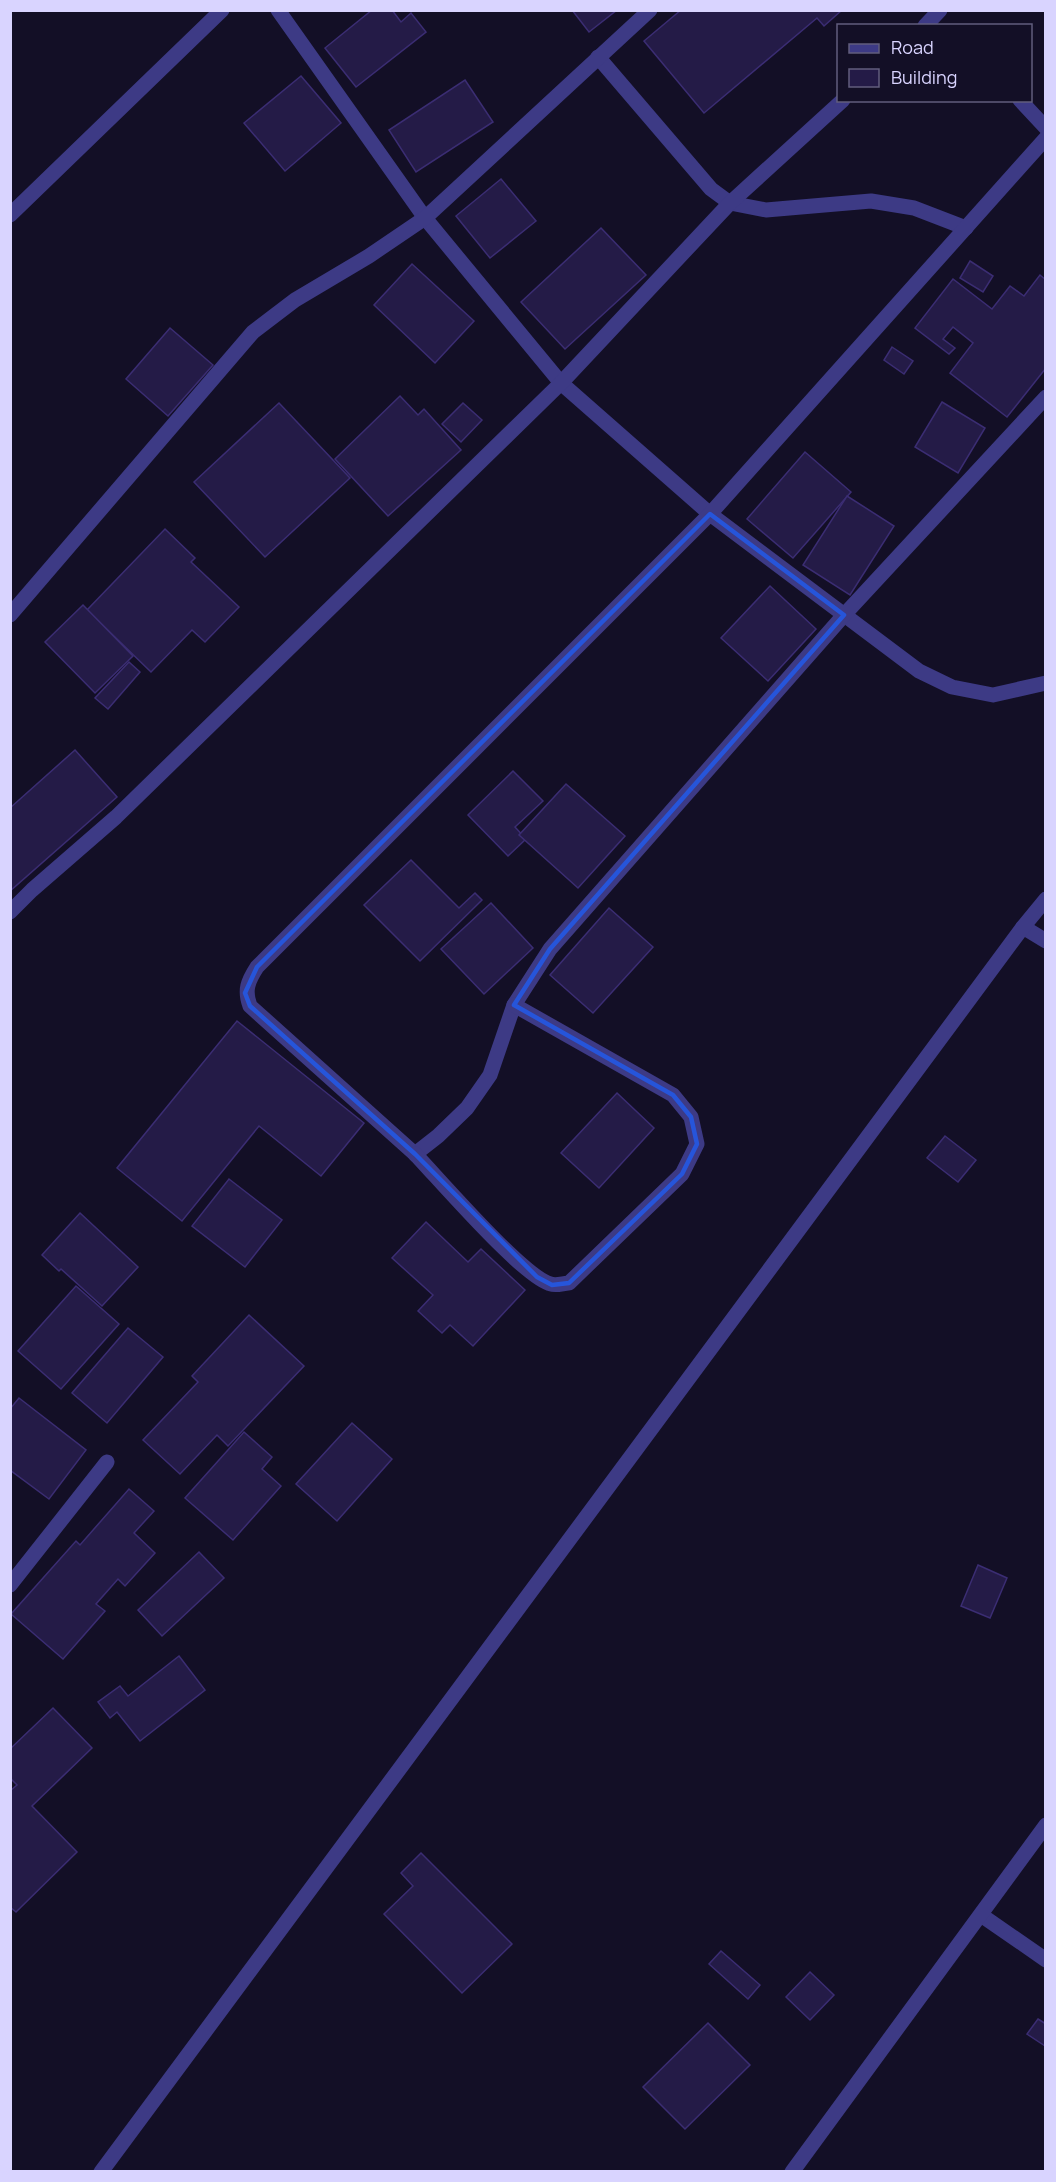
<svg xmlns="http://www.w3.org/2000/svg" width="1056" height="2182" font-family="Manrope,sans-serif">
	<rect width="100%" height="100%" fill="#130f26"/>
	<!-- building -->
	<g fill="#241b47" stroke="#3b2d73" stroke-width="1.5">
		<polygon points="372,10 392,10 401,22 411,13 426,32 356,87 325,48"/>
		<polygon points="572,10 617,10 589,32"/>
		<polygon points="681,10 842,10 824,26 817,18 704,113 644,41"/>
		<polygon points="301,76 341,123 285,171 244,123"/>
		<polygon points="465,80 493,122 416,172 389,130"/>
		<polygon points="501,179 536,221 490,258 456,216"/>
		<polygon points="601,228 646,275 565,349 521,302"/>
		<polygon points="970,261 993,276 983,292 960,278"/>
		<polygon points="412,264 474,321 435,363 374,305"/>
		<polygon points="1040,275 1046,280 1046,368 1007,417 950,373 973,343 953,327 943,339 955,348 949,354 915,328 953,279 992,309 1010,286 1024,296"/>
		<polygon points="170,328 213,365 168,416 126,379"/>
		<polygon points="892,347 913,361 904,374 884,360"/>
		<polygon points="400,396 418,415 424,409 461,450 388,516 335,459"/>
		<polygon points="942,402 985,428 958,473 915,447"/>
		<polygon points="279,403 350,478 265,557 194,482"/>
		<polygon points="463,403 482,420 461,442 442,424"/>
		<polygon points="805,452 851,492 793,558 747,519"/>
		<polygon points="847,496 894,526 850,595 803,565"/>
		<polygon points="165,529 195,558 191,562 239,607 205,642 192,630 151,672 87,610"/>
		<polygon points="770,586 816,629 768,681 721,638"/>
		<polygon points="83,605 133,656 95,693 45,642"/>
		<polygon points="129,662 140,672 108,709 95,698"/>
		<polygon points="75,750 117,797 10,891 10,808"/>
		<polygon points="513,771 543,801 515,827 526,839 508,856 468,815"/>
		<polygon points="566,784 625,836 578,888 519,835"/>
		<polygon points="411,860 459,908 475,893 482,900 420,961 364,905"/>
		<polygon points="491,903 533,948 484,994 441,949"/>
		<polygon points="609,908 653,947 593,1013 550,975"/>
		<polygon points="237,1021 364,1123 321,1176 259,1126 182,1221 117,1168"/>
		<polygon points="617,1093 654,1128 599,1188 561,1153"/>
		<polygon points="945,1136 976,1160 958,1182 927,1158"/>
		<polygon points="229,1179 282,1220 245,1267 192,1226"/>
		<polygon points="80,1213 138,1267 102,1306 61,1269 59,1271 42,1255"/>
		<polygon points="426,1222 468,1262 481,1249 525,1290 473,1346 450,1325 442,1333 418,1311 433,1295 392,1258"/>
		<polygon points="76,1286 119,1324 61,1389 18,1351"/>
		<polygon points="249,1315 304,1366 228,1446 217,1435 180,1474 143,1440 198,1382 192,1376"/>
		<polygon points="128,1328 163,1357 107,1423 72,1393"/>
		<polygon points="19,1398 86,1450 49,1499 10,1470 10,1409"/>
		<polygon points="352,1423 392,1459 337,1521 296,1484"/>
		<polygon points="244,1432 272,1457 262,1469 281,1486 233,1540 185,1498"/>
		<polygon points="129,1489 154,1511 134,1533 155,1553 125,1586 118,1579 96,1604 105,1611 63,1659 11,1614 76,1541 80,1545"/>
		<polygon points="199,1552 224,1578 162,1636 138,1610"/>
		<polygon points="978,1565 1007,1578 990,1618 961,1606"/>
		<polygon points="179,1656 205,1690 140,1741 117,1712 110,1718 98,1702 120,1686 128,1696"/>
		<polygon points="53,1708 92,1748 32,1806 77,1852 16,1912 10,1907 10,1791 17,1785 10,1778 10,1749"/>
		<polygon points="421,1853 512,1944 462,1993 384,1914 413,1886 401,1873"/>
		<polygon points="721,1951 760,1985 748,1999 709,1964"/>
		<polygon points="810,1972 834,1995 810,2020 786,1997"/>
		<polygon points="1038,2019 1046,2024 1045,2046 1027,2034"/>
		<polygon points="708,2023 750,2065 685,2129 643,2087"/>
	</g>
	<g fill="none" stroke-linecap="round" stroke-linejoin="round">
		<!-- minor -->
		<g stroke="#3d3a85" stroke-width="15">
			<polyline points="278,10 425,218 561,383 710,514 919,671 952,687 993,695 1046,683"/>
			<polyline points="925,26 940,10"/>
			<polyline points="598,57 711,189 730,203 766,210 871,201 914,208 966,228"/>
			<polyline points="1020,100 1046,128"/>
			<path d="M1046 138 710 514 257 967C248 981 244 990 250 1006L415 1154 438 1136 467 1108 490 1075 514 1005 550 949 844 615 1046 397"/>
			<polyline points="10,215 222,10"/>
			<polyline points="10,615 253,332 295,300 369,256 425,218 650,10"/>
			<polyline points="10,912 32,890 116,817 561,383 730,203 843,100"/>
			<polyline points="1023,927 1046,941"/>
			<path d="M415 1154C439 1179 524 1278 551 1284 556 1286 564 1283 569 1283L682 1174 697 1144 691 1117 673 1095 514 1005"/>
			<polyline points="10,1585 107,1462"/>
			<polyline points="981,1915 1046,1960"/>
			<polyline points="101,2172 1023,927 1046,899"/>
			<polyline points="792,2172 1046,1825"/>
		</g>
	</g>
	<!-- marked area -->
	<path fill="none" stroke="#2655da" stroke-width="4.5" stroke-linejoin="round" d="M710 514 844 615 550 949 514 1005 673 1095 691 1117 697 1144 682 1174 569 1283 552 1285 537 1277 415 1154 250 1006 245 993 257 967Z"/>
	<!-- border -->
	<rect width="1056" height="2182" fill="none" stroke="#d9d4ff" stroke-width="24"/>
	<!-- legend -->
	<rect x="837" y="24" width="195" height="78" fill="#130f26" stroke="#625e7d" stroke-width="1.5"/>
	<rect x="849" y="44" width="30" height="9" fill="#3d3a85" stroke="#625e7d" stroke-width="1.5"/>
	<text x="891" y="54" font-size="18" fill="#d9d4ff">Road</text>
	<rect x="849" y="69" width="30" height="18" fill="#241b47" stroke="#625e7d" stroke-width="1.5"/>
	<text x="891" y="84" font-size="18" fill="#d9d4ff">Building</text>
</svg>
